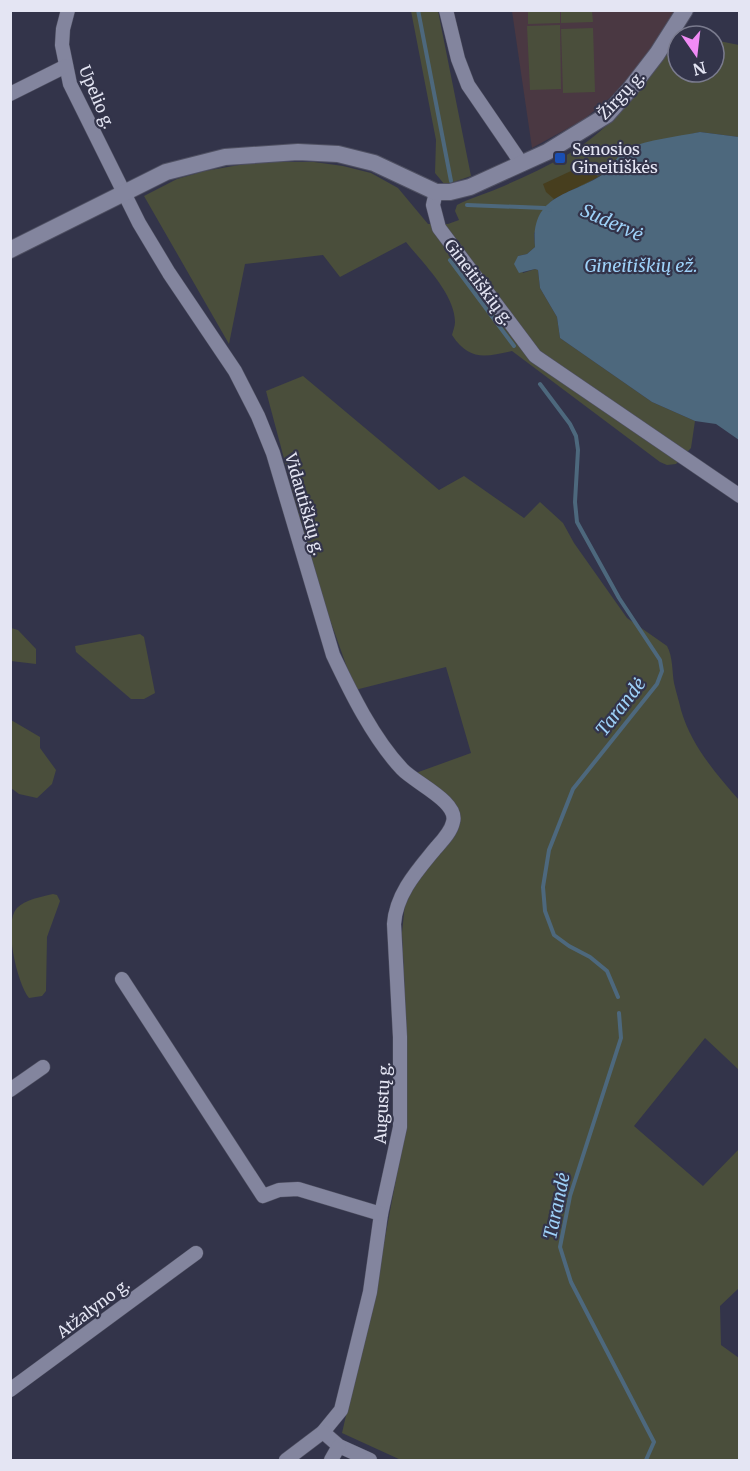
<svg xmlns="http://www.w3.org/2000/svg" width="750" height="1471" font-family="Merriweather,serif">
	<rect width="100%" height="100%" fill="#33344a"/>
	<!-- commercial -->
	<polygon fill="#4a3842" points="512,11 674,11 644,59 612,96 583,120 532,148"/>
	<!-- green -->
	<g fill="#4a4e3b">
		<polygon points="411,11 438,11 471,176 445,185 435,173 436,140"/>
		<polygon points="528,11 560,11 560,23 528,24"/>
		<polygon points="561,11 592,11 593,22 561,23"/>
		<polygon points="560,25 561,89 530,90 527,26"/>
		<polygon points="593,28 595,92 563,93 561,29"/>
		<path d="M678 36V72H714V40L739 45V137L700 132 624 150 608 171 584 185 565 192 554 199 545 208 534 234 535 247 527 254 518 256 523 273 535 269 538 270 540 288 557 317 560 338 652 402 695 421 691 448 676 464 667 465 660 462 512 351C485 357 469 361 452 335 453 331 455 326 455 322 455 294 422 262 406 242L340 277 323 255 245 264 229 344 144 196 177 179 205 171 256 162H314L343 166 371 173 398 188 428 224H448L459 220 455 211 457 205C470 198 485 194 499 188 522 178 544 168 565 156 614 129 647 81 678 36Z"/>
		<path d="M303 376 439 490 464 476 524 518 540 502 563 523 574 543 627 618 667 646C673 657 672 671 674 683 676 692 679 701 681 710 691 745 716 774 739 800V1070L705 1038 634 1126 703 1186 739 1149V1288L720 1306 721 1345 739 1358V1460H401L342 1433 378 1275 406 1126 405 995 402 933 405 903 413 888 457 829 459 819 413 774 471 753 446 667 355 690 318 586 266 391Z"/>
		<polygon points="11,628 18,630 36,649 36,664 11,661"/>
		<polygon points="140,634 144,637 155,693 144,699 131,699 76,652 75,646"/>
		<polygon points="11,720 40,737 40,748 56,770 52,784 37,798 19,794 11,788"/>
		<path d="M53 894 57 895 60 901 47 937 46 991 42 996 29 998C17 983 3 923 17 908 26 899 41 897 53 894Z"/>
	</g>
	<!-- sand -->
	<polygon fill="#473e1e" points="586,164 598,177 554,199 546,192 543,184"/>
	<!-- water -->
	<path fill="#4d687d" d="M700 132 739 137V440L716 424 695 421 652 402 560 338 557 317 540 288 538 270 535 269 519 273 514 264 518 256 527 254 535 247C530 193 572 196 605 173 613 167 618 153 627 149 649 139 676 137 700 132Z"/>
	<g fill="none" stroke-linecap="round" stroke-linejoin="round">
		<!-- stream -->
		<g stroke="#4d687d" stroke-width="4">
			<polyline points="418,10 451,181"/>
			<polyline points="467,205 545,208 550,210"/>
			<polyline points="450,260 514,346"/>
			<polyline points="540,384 570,424 576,436 578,450 575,502 577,522 619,598 660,660 662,671 657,684 573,789 549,850 543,887 545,911 554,935 569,946 590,957 607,971 618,997"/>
			<polyline points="619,1013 621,1038 570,1196 560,1247 571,1282 654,1442 646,1460"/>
		</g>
		<!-- minor casing -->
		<g stroke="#4f5062" stroke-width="15">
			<g id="minor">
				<path d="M68 10 63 29 62 45 70 84 139 223 169 273 235 371 258 416 273 453 333 655C351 693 373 738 402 769 415 783 459 802 453 822 451 832 442 841 435 849 417 871 396 894 394 924L400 1037V1127L381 1214 370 1292 341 1410 323 1432 286 1460"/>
				<polyline points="446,10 458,59 468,85 522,164"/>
				<polyline points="10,94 66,66"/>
				<polyline points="436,192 433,205 439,228 535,356 740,496"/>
				<polyline points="122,979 263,1196 279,1190 298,1189 381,1214"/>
				<polyline points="10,1090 43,1067"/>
				<polyline points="10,1390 196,1253"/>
				<polyline points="323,1432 339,1446 370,1460"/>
				<polyline points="331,1460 339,1446"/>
			</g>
		</g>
		<!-- tertiary casing -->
		<g stroke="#4f5062" stroke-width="18">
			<polyline id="tertiary" points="10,250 166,172 225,157 298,152 338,154 374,163 436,192 450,192 470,187 547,152 607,115 630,89 657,54 685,10"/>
		</g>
		<!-- minor -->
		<use href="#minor" stroke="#83859e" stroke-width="14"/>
		<!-- tertiary -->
		<use href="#tertiary" stroke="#83859e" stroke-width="16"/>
	</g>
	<!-- markers -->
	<rect fill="#1a4fb4" stroke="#33344a" stroke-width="2" x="554" y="152" width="12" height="12" rx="3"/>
	<g text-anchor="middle" stroke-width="4.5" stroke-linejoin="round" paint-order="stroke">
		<!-- street labels -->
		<g font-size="16" fill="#e4e5f3" stroke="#33344a">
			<text transform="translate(621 95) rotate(-47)" y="6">Žirgų g.</text>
			<text transform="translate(97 97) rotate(67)" y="6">Upelio g.</text>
			<text transform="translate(479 282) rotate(53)" y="6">Gineitiškių g.</text>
			<text transform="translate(305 504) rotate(74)" y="6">Vidautiškių g.</text>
			<text transform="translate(382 1103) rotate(-87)" y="6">Augustų g.</text>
			<text transform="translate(93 1308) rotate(-37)" y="6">Atžalyno g.</text>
		</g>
		<!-- poi labels -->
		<g font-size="16" fill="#e4e5f3" stroke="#33344a" text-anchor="start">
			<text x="572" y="155">Senosios<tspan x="572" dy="18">Gineitiškės</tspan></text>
		</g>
		<!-- water labels -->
		<g font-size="18" font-style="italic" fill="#9ed1f8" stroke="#33344a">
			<text transform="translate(612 223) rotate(24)" y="6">Sudervė</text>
			<text x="641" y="272">Gineitiškių ež.</text>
			<text transform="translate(621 707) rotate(-52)" y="6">Tarandė</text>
			<text transform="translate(557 1206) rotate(-78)" y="6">Tarandė</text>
		</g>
	</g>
	<!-- border -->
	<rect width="750" height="1471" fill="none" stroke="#e4e5f3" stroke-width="24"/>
	<!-- north arrow -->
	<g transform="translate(696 54) rotate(166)"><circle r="28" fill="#33344a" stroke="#7a7b8e" stroke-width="1.5"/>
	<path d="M0-4.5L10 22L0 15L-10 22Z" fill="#f08bf5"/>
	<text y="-9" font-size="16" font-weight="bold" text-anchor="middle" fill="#e4e5f3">N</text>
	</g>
</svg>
